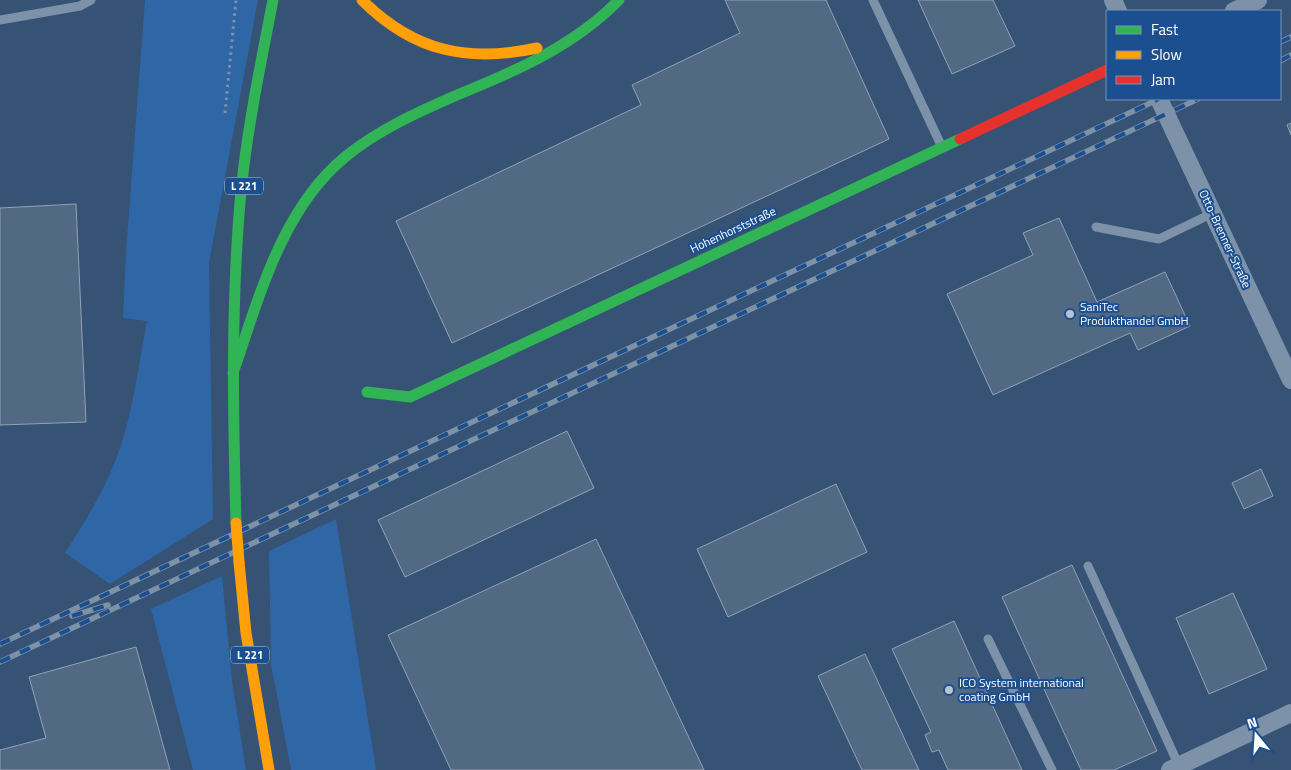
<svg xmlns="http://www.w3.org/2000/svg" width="1291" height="770" font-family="'Titillium Web',sans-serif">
	<rect width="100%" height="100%" fill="#365274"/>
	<!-- green -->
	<g fill="#2f66a5">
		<path d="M145 0H258L209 263 213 519 110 584 65 553C84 523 103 493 116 459 133 416 138 367 147 321L123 318 126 252Z"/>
		<polygon points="336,519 376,770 291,770 271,664 269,551"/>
		<polygon points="222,576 232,681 246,770 193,770 151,609"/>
	</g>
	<!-- building -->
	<g fill="#526984" stroke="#92a2b6">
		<polygon points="725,0 826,0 889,139 452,343 396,221 641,105 632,85 740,33"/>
		<polygon points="918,0 993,0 1015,46 952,74"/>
		<polygon points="1291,123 1291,135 1287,125"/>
		<polygon points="76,204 86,422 0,425 0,208"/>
		<polygon points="1059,218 1097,302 1165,272 1190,326 1138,350 1130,333 993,395 947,294 1033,255 1023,233"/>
		<polygon points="567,431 594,488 405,577 378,520"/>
		<polygon points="1261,469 1273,496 1244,509 1232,483"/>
		<polygon points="836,484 867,552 728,617 697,549"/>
		<polygon points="596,539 704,770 451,770 388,635"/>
		<polygon points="1072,565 1157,751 1114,770 1081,770 1002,597"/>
		<polygon points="1233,593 1267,669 1209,694 1176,618"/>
		<polygon points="954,621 1022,770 948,770 939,750 932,752 925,735 931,732 892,649"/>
		<polygon points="136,647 170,770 0,770 0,750 46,738 29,677"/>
		<polygon points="865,654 919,770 862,770 818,676"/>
	</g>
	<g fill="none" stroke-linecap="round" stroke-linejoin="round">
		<!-- path -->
		<polyline stroke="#7d92a8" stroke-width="3" stroke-dasharray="2.5 4" stroke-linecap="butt" points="225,113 236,0"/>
		<!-- lane -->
		<g stroke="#7d92a8" stroke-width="9">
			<polyline points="873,0 941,145"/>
			<polyline points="0,20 80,6 91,0"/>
			<polyline points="1096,227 1159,239 1213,213"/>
			<polyline points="1088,566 1179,766"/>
			<polyline points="988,639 1052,770"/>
		</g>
		<!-- street -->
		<g stroke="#7d92a8" stroke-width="18">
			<polyline points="1113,0 1118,11"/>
			<polyline points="1234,11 1258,0"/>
			<polyline points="1159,99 1291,380"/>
			<polyline points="1170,770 1291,713"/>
		</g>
		<!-- fast -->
		<g stroke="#30b455" stroke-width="11">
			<path d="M233 373C259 298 281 210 345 157 378 130 418 112 457 95 516 71 574 46 619 0"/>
			<polyline points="367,392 410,397 960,139"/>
			<path d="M236 523C233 416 231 308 240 202 246 134 260 67 273 0"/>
		</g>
		<!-- slow -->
		<g stroke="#ff9f0a" stroke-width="11">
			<path d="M362 0C413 51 467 63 537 48"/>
			<polyline points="239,562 246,633 269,770"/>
		</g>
		<!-- jam -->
		<polyline stroke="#e5322d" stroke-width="11" points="960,139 1107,70"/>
		<!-- rail casing -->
		<g stroke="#7e92a7" stroke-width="5.5">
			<g id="rail">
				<polyline points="1280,42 1291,37"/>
				<polyline points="1280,61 1291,55"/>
				<polyline points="72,616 108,605"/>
				<polyline points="0,644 1159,99"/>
				<polyline points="0,662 1198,99"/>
			</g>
		</g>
		<!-- rail -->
		<use href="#rail" stroke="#1b4f8f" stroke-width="4" stroke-dasharray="11" stroke-linecap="butt"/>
		<!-- slow-bridge -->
		<polyline stroke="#ff9f0a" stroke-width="11" points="236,523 239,562"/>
	</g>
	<!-- markers -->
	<g fill="#b9c2ce" stroke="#1b4f8f" stroke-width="2">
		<circle cx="1070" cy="314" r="5"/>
		<circle cx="949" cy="690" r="5"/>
	</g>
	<g text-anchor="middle" stroke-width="4" stroke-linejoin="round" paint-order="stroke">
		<!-- shield labels -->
		<g fill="#1b4f8f" stroke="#bbcadd" stroke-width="1">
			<rect x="225" y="177.5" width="38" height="17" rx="4"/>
			<rect x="231" y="646.5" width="38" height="17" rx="4"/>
		</g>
		<g font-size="11" font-weight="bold" fill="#fff">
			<text x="244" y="190">L 221</text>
			<text x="250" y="659">L 221</text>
		</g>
		<!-- street labels -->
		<g font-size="12" fill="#fff" stroke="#1b4f8f">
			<text transform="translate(733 230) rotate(-25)" y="4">Hohenhorststraße</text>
			<text transform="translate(1225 239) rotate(65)" y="4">Otto-Brenner-Straße</text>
		</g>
		<!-- poi labels -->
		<g font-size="12" fill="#fff" stroke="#1b4f8f" text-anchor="start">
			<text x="1080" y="311">SaniTec<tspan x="1080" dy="14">Produkthandel GmbH</tspan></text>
			<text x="959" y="687">ICO System international<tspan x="959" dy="14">coating GmbH</tspan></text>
		</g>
	</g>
	<!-- legend -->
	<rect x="1106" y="10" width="175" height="90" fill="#1b4f8f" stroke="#7695bc"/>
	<rect x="1116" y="26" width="25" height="8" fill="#30b455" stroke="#7695bc"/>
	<text x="1151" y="35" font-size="15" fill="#ffffff">Fast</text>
	<rect x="1116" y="51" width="25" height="8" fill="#ff9f0a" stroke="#7695bc"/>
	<text x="1151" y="60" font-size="15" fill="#ffffff">Slow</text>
	<rect x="1116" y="76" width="25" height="8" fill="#e5322d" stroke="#7695bc"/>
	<text x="1151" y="85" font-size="15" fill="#ffffff">Jam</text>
	<!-- north arrow -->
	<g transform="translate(1256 735) rotate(342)" stroke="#1b4f8f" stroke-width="4" paint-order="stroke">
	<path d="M0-4L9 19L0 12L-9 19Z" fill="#ffffff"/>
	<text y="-8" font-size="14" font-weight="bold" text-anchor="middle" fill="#ffffff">N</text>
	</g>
</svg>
